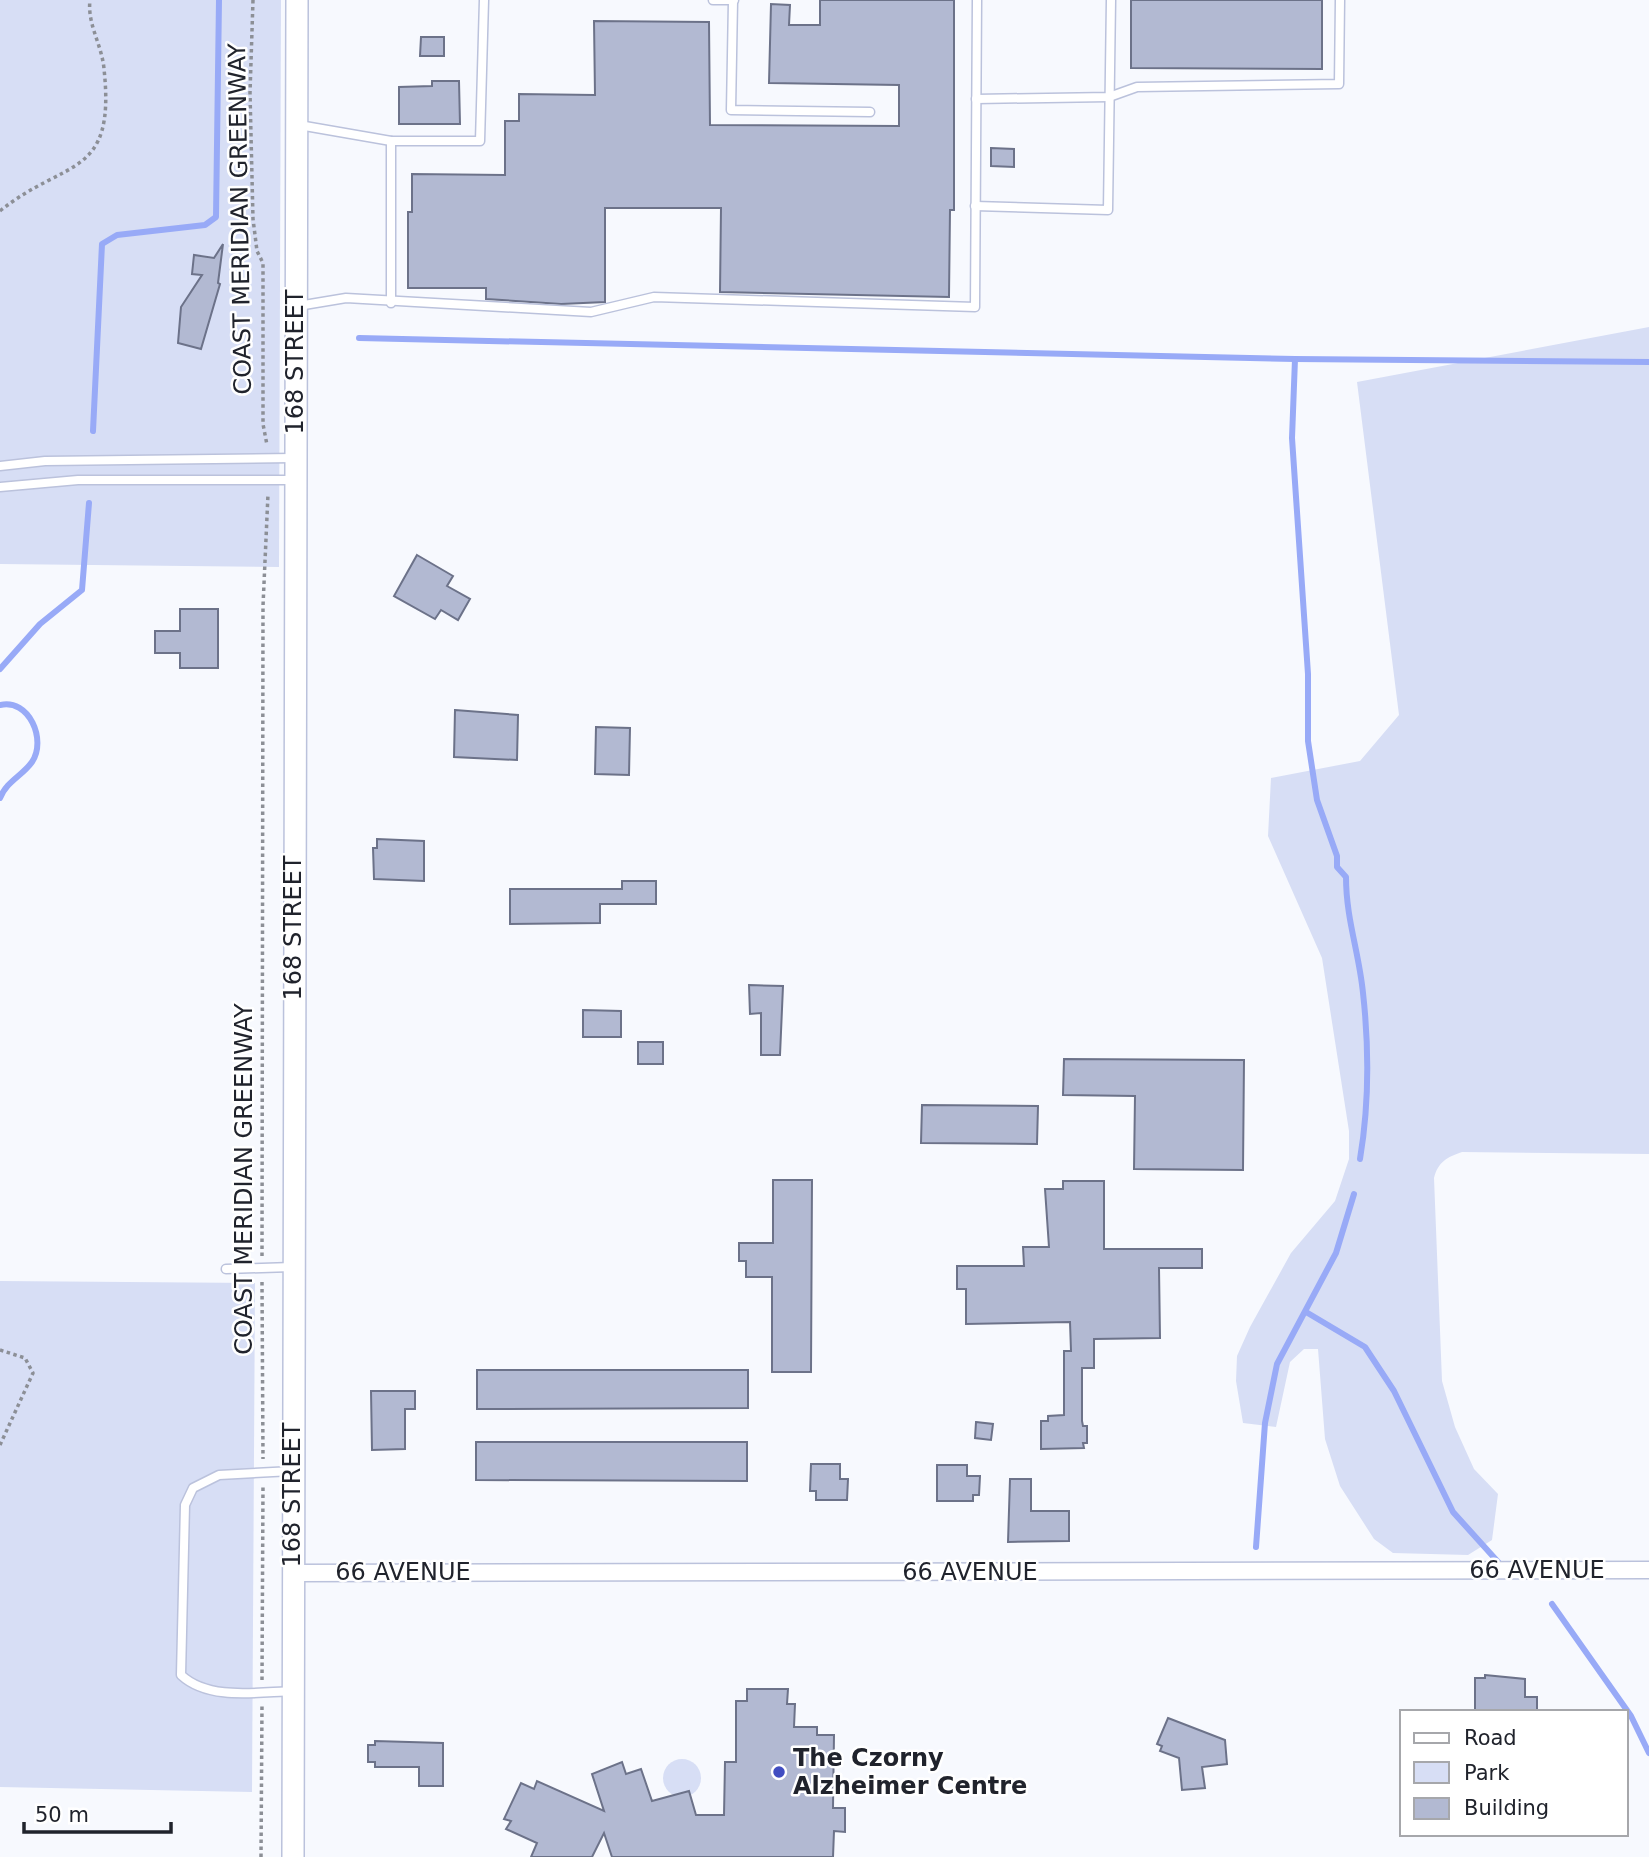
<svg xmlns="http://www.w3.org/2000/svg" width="1649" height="1857" font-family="'DejaVu Sans',sans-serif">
	<rect width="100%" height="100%" fill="#f7f9fe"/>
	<!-- green -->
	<g fill="#d7def5">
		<polygon points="0,0 281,0 279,567 0,564"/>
		<path d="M1649 327V1154L1462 1152C1447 1157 1438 1162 1434 1178L1442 1381 1455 1427 1474 1469 1498 1494 1492 1540 1468 1555 1393 1553 1374 1539 1340 1486 1325 1439 1318 1349H1304L1290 1362 1276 1427 1243 1423 1236 1381 1237 1356 1250 1327 1291 1253 1335 1201 1349 1159V1131L1322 958 1268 836 1271 778 1360 761 1399 715 1357 382Z"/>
		<polygon points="0,1281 255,1283 252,1792 0,1787"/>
		<circle cx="682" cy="1778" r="19"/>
	</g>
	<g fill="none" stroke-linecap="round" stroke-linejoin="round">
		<!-- stream -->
		<g stroke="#98aaf7" stroke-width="6">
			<polyline points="359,338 1295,359 1649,362"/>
			<path d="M1295 359 1292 438 1308 674V741L1317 800 1337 856V867L1346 877C1346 919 1359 952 1363 993 1369 1047 1369 1105 1360 1159"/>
			<polyline points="93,431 102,244 117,235 205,225 216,217 219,0"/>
			<polyline points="0,669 40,624 82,590 89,503"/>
			<path d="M0 705C29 698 47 740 32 762 22 776 7 781 0 798"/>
			<polyline points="1306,1312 1365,1347 1394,1391 1453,1512 1499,1563"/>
			<polyline points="1256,1547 1265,1423 1277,1364 1336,1253 1354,1194"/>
			<polyline points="1552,1604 1631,1716 1649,1753"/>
		</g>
	</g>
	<!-- building -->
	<g fill="#b2b9d2" stroke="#6c7289" stroke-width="2">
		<polygon points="820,0 954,0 954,210 950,210 949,297 720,292 721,208 605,208 605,302 561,304 486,299 486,288 408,288 408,212 412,212 412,174 505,175 505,121 519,121 519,94 595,95 594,21 709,22 710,125 899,126 899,85 769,83 771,4 790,5 789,25 820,25"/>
		<polygon points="1131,0 1322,0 1322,69 1131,68"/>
		<polygon points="421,37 444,37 444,56 420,56"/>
		<polygon points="432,81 459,81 460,124 399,124 399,87 432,86"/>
		<polygon points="991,148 1014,149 1014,167 991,166"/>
		<polygon points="223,244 218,283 220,284 201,349 178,343 181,307 202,275 192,274 194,255 214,258"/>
		<polygon points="417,555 453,576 447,586 470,599 458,620 441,610 435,619 394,596"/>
		<polygon points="180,609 218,609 218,668 180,668 180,653 155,653 155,631 180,631"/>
		<polygon points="455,710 518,715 517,760 454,757"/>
		<polygon points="596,727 630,728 629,775 595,774"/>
		<polygon points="377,839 424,841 424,881 374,879 373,848 377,848"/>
		<polygon points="622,881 656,881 656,904 600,904 600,923 510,924 510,889 622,889"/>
		<polygon points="749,985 783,986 780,1055 761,1055 761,1013 750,1014"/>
		<polygon points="583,1010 621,1011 621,1037 583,1037"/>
		<rect x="638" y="1042" width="25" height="22"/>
		<polygon points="1064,1059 1244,1060 1243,1170 1134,1169 1135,1096 1063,1095"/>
		<polygon points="922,1105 1038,1106 1037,1144 921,1143"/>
		<polygon points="773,1180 812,1180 811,1372 772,1372 772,1277 746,1277 746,1261 739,1261 739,1243 773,1243"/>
		<polygon points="1063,1181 1104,1181 1104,1249 1202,1249 1202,1268 1159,1268 1160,1338 1094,1339 1094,1368 1082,1368 1082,1421 1083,1426 1087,1426 1087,1443 1083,1443 1084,1448 1041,1449 1041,1421 1048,1421 1048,1416 1064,1415 1064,1351 1071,1351 1070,1322 966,1324 966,1289 957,1289 957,1266 1024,1266 1023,1247 1049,1247 1045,1189 1063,1189"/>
		<polygon points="477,1370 748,1370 748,1408 477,1409"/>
		<polygon points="371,1391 415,1391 415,1409 405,1409 405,1449 372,1450"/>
		<polygon points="976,1422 993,1424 991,1440 975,1438"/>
		<polygon points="476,1442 747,1442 747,1481 476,1480"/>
		<polygon points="811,1464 840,1464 840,1479 848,1479 847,1500 816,1500 816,1491 810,1491"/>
		<polygon points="937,1465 967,1465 967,1476 980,1476 979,1495 973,1495 973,1501 937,1501"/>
		<polygon points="1010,1479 1031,1479 1031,1511 1069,1511 1069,1541 1008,1542"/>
		<polygon points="1485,1675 1525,1679 1525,1697 1537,1697 1537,1712 1475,1712 1475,1678 1485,1678"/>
		<polygon points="747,1689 788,1689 787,1704 795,1704 794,1727 817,1727 817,1735 834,1735 833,1808 845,1808 845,1832 834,1831 833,1857 612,1857 604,1833 592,1857 531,1857 537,1843 506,1829 511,1821 504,1819 521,1783 534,1789 537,1781 604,1811 592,1774 622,1762 626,1774 641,1769 652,1801 689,1791 696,1815 724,1815 725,1762 736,1762 736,1701 747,1701"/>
		<polygon points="1168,1718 1225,1740 1227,1764 1202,1767 1205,1788 1182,1790 1179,1758 1160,1751 1162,1746 1157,1744"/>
		<polygon points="375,1741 443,1743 443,1786 419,1786 419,1767 375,1767 375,1762 368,1762 368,1745 375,1745"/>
	</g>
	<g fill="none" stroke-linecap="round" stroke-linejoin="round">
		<!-- service casing -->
		<g stroke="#bbc2dc" stroke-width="11">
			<g id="service">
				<polyline points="713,0 734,0"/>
				<polyline points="733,1 731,110 870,112"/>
				<polyline points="976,99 1109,97 1137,87 1339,84 1340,0"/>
				<polyline points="299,125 391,141 391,303"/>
				<polyline points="391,141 480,141 484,0"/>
				<polyline points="975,206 1108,210 1111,0"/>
				<polyline points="298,306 346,298 591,312 654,297 975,307 977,0"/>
				<polyline points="0,466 45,461 294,458"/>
				<polyline points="0,487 78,480 294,480"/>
				<polyline points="226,1269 292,1267"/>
				<path d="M292 1471 219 1475 193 1488 185 1505 181 1675C209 1701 258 1692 293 1691"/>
			</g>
		</g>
		<!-- minor casing -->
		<g stroke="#bbc2dc" stroke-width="19">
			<polyline id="minor" points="292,1573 1649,1570"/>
		</g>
		<!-- secondary casing -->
		<g stroke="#bbc2dc" stroke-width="24">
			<polyline id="secondary" points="293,1857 297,0"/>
		</g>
		<!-- path -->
		<g stroke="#8c8f96" stroke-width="3.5" stroke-dasharray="3.5 3.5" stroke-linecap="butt">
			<polyline points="253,0 250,93 253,219 257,251 263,263 263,424 267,445"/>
			<path d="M0 211C65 158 116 180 104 69 102 45 87 24 90 0"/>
			<polyline points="262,1256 263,606 268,494"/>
			<polyline points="262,1282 263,1459"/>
			<polyline points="0,1350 25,1358 33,1373 0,1445"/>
			<polyline points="262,1680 263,1485"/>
			<polyline points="261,1857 262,1705"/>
		</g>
		<!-- service -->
		<use href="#service" stroke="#fff" stroke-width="8"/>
		<!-- minor -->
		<use href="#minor" stroke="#fff" stroke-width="16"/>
		<!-- secondary -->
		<use href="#secondary" stroke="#fff" stroke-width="21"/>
	</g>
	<!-- markers -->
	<circle fill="#414dc1" stroke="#fff" stroke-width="2.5" cx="779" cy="1772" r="7"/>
	<g text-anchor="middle" stroke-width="5" stroke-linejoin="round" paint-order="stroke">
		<!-- street labels -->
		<g font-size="24" fill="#20232c" stroke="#fff">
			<text transform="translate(240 219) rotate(-91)" y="8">COAST MERIDIAN GREENWAY</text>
			<text transform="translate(295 362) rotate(-90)" y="8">168 STREET</text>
			<text transform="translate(293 928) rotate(-90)" y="8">168 STREET</text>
			<text transform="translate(244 1179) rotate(-90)" y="8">COAST MERIDIAN GREENWAY</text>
			<text transform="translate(292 1495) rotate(-90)" y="8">168 STREET</text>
			<text x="1537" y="1578">66 AVENUE</text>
			<text x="403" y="1580">66 AVENUE</text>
			<text x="970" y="1580">66 AVENUE</text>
		</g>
		<!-- poi labels -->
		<g font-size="24" font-weight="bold" fill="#20232c" stroke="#fff" text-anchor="start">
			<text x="793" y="1766">The Czorny<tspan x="793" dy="28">Alzheimer Centre</tspan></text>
		</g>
	</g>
	<!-- legend -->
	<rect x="1400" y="1710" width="228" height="126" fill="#ffffff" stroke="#a6a7ab" stroke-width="2"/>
	<rect x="1414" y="1733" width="35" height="10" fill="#ffffff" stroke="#a6a7ab" stroke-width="2"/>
	<text x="1464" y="1745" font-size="21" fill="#20232c">Road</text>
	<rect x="1414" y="1762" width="35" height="21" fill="#d7def5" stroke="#a6a7ab" stroke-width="2"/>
	<text x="1464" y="1780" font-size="21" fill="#20232c">Park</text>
	<rect x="1414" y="1798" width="35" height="21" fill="#b2b9d2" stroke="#a6a7ab" stroke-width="2"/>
	<text x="1464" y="1815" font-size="21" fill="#20232c">Building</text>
	<!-- scale -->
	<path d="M24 1822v10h147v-10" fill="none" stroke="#20232c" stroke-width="3.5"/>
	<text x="35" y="1822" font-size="21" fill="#20232c" stroke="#ffffff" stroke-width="5" paint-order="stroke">50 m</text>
</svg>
